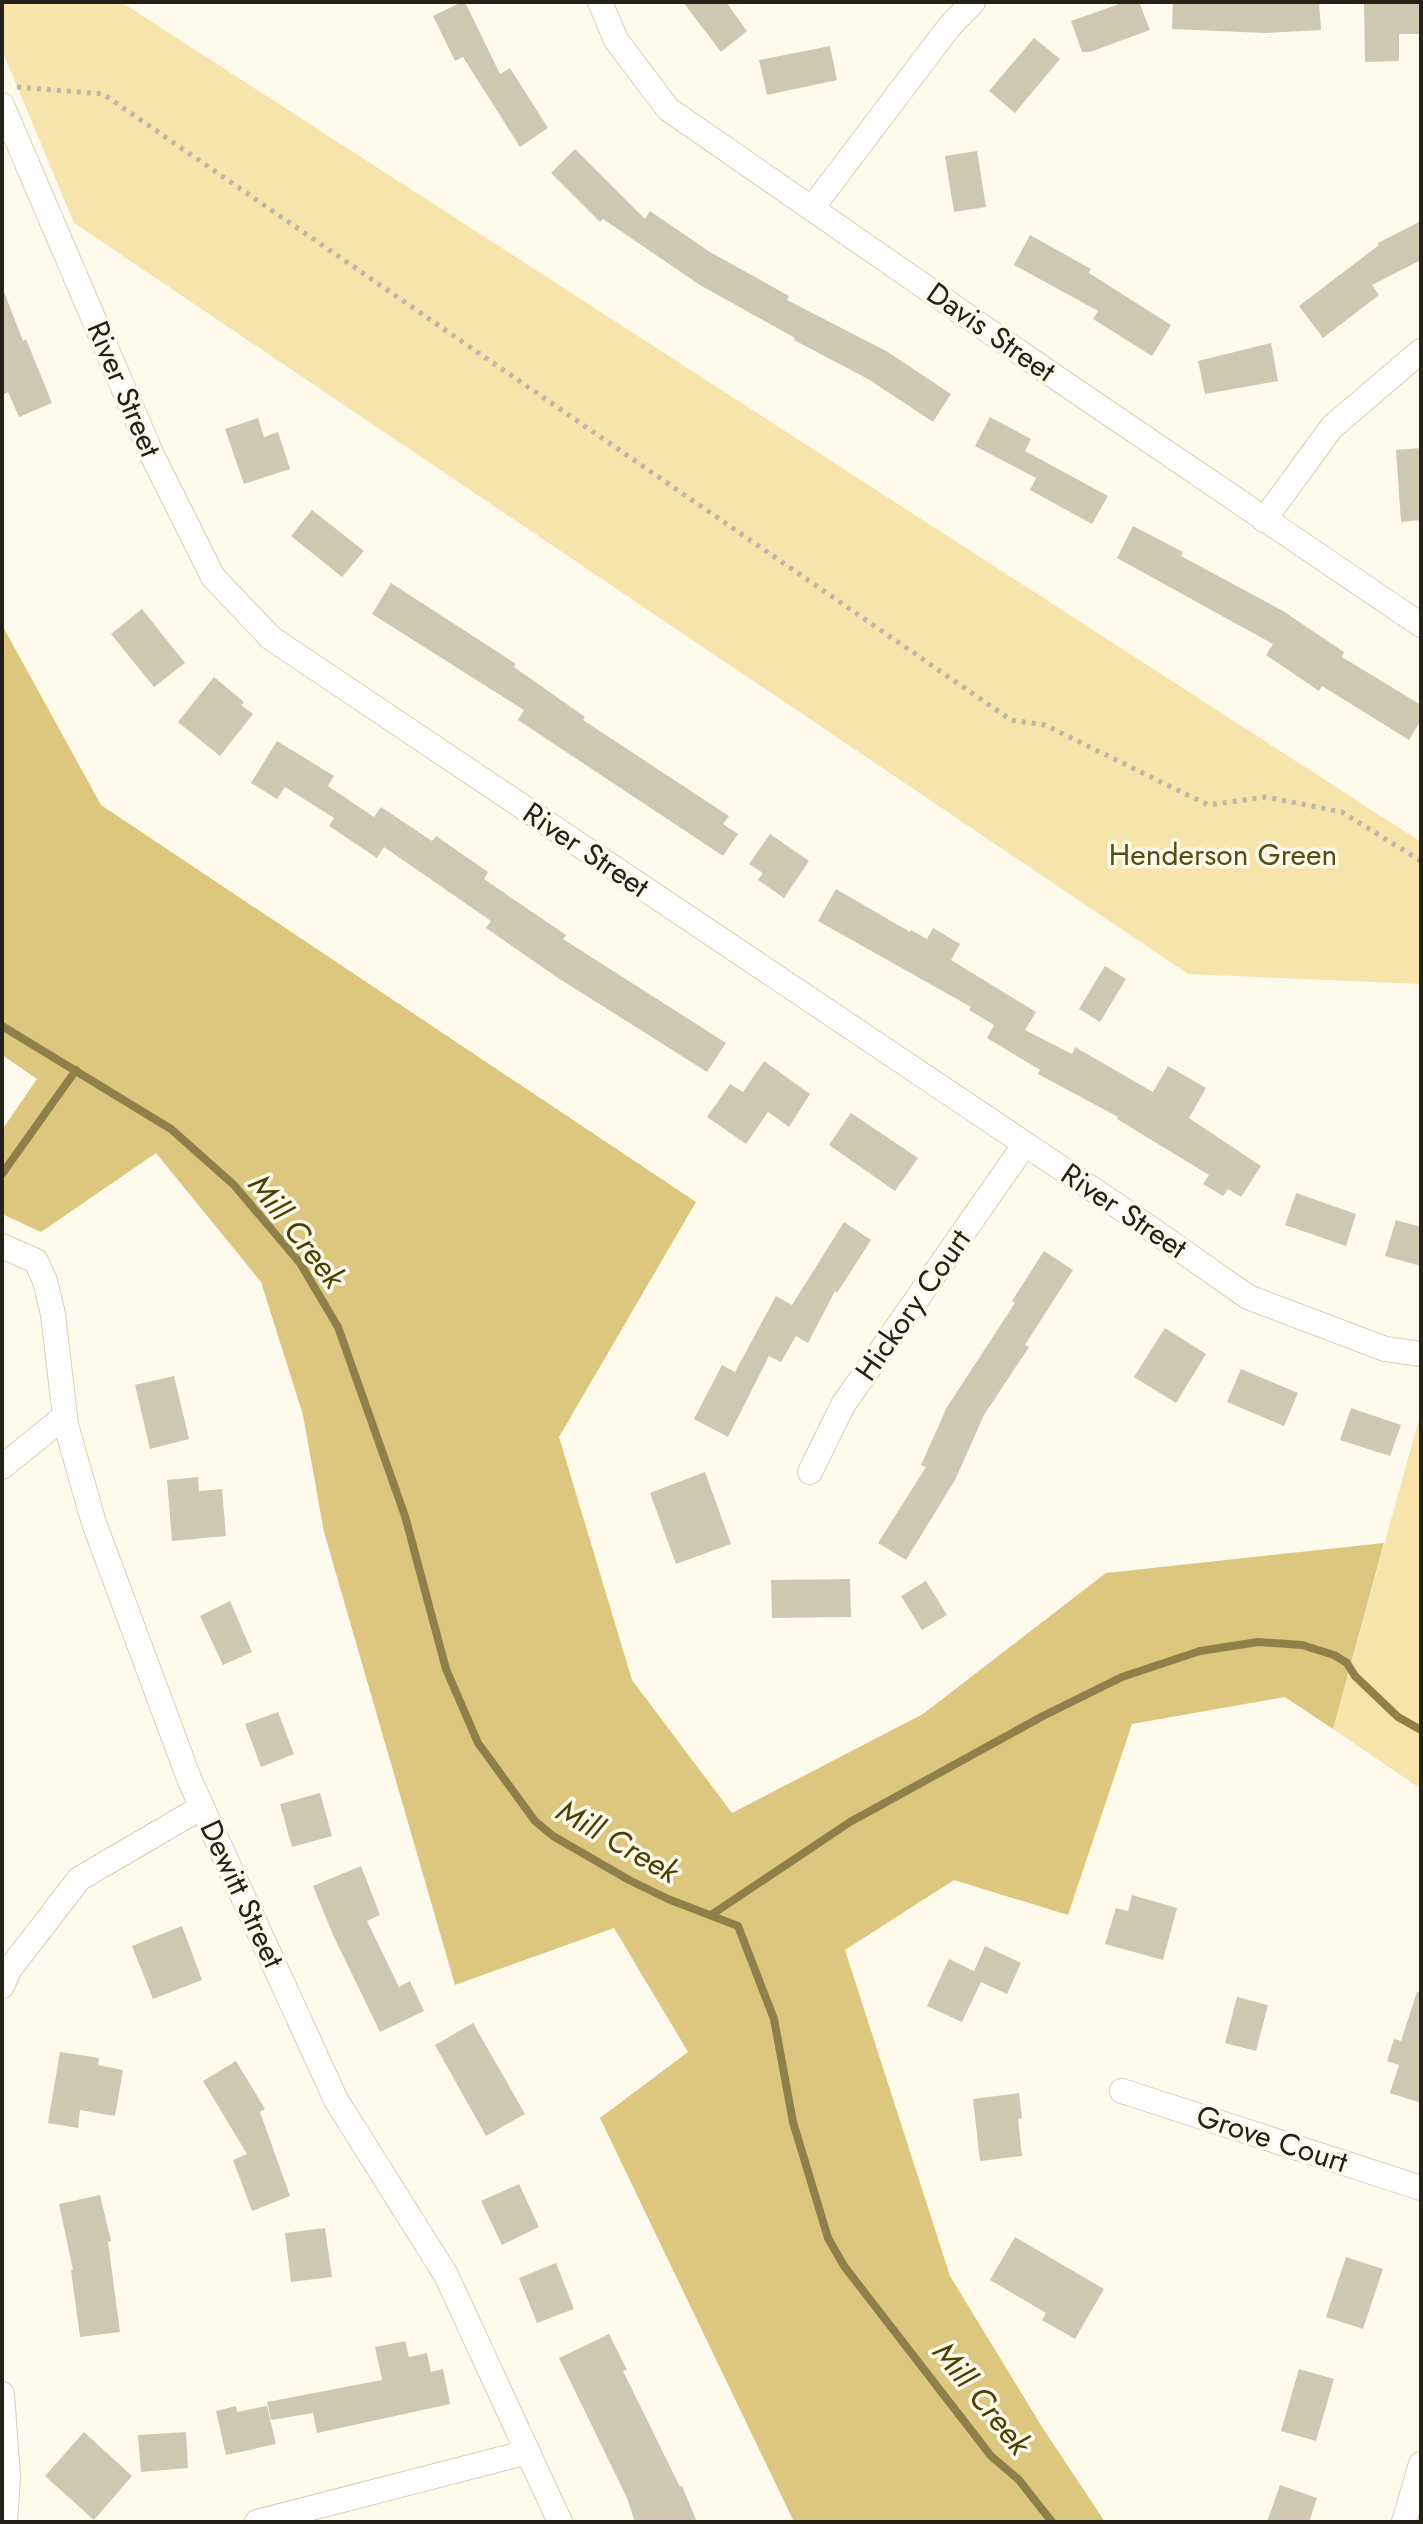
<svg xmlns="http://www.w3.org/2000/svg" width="1423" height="2524" font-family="Jost,sans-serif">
	<rect width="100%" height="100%" fill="#fefaec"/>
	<!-- green -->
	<g fill="#f6e4aa">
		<polygon points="5,2 121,2 1421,842 1421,984 1188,974 74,223 2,50 2,4"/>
		<polygon points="1421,1412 1421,1789 1333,1729"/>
	</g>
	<!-- forest -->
	<polygon fill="#ddc77e" points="2,625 101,805 696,1202 559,1437 632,1680 732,1813 923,1714 1106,1573 1384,1543 1333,1729 1285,1697 1132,1724 1068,1915 954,1880 845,1950 950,2276 1042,2427 1105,2522 794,2522 600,2118 688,2052 614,1928 455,1985 324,1532 303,1415 261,1282 156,1153 41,1232 2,1214 2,1130 37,1079 2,1055"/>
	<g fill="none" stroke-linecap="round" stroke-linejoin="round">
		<!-- stream -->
		<g stroke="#8f7f49" stroke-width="8">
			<polyline points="2,1026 171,1129 234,1185 300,1263 338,1327 405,1516 446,1669 478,1743 535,1821 553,1836 629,1880 668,1899 738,1926 774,2019 793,2122 828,2238 844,2266 991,2456 1019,2480 1052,2522"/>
			<polyline points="2,1174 76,1070"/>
			<polyline points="711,1915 850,1822 1043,1716 1122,1677 1200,1651 1258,1642 1302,1645 1334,1655 1347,1663 1355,1676 1398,1717 1421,1730"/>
		</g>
	</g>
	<!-- building -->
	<g fill="#cfc8b1">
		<polygon points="462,2 465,2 500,74 510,68 548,128 520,147 463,57 455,61 433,16"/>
		<polygon points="683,2 726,2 747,31 721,52"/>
		<polygon points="1125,2 1139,2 1150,30 1090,52 1082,52 1071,21"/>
		<polygon points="1173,2 1319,2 1321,30 1265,33 1172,29"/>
		<polygon points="1364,2 1421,2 1421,34 1399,34 1399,61 1365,62"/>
		<polygon points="1034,38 1060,59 1015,113 989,91"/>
		<polygon points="830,46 837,80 767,95 759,60"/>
		<polygon points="575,149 645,219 650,211 710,252 789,296 787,300 888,352 951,394 933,422 868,379 794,340 795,338 700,285 603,219 600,222 551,173"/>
		<polygon points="977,151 986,207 954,212 945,156"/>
		<polygon points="1421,221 1421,260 1372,285 1379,295 1323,338 1299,306 1379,245 1378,243"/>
		<polygon points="1030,235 1091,269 1089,273 1171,325 1152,356 1093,319 1098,311 1014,265"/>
		<polygon points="2,292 4,292 23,341 26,339 52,403 19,417 8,392 2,395"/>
		<polygon points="1271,343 1278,381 1205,394 1198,361"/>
		<polygon points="990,417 1031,439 1025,451 1108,496 1092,524 1030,490 1036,478 975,446"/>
		<polygon points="258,418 264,437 278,432 290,469 244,484 225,429"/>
		<polygon points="1421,448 1421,520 1401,522 1396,450"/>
		<polygon points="312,510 364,551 342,577 291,536"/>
		<polygon points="1133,526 1183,552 1181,556 1283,611 1344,652 1342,657 1421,705 1421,720 1409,740 1322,686 1319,691 1266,655 1273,644 1117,558"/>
		<polygon points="391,583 516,664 514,667 585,717 583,720 729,816 723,824 738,834 723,856 518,720 524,710 372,614"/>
		<polygon points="142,609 185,663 154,687 111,634"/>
		<polygon points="214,677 244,702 241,705 253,714 220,756 178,722"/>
		<polygon points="277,741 334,776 328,786 374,817 381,807 432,841 436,836 488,872 484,879 566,935 563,939 726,1043 707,1072 555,976 486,928 491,921 384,847 377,858 329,826 334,818 285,787 277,799 251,783"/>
		<polygon points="770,834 809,861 784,898 758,880 763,873 749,864"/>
		<polygon points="836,889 910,932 911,930 927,939 933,928 960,944 951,960 1036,1012 1025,1030 1072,1054 1075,1047 1153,1092 1168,1066 1206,1088 1189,1118 1261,1166 1241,1197 1228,1189 1223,1196 1203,1184 1209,1175 1117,1119 1118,1117 1038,1074 1040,1070 987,1038 994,1025 969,1010 971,1007 818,921"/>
		<polygon points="1105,966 1126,979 1100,1022 1079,1009"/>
		<polygon points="764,1061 810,1094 789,1127 768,1112 746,1144 707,1117 730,1084 743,1092"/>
		<polygon points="851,1113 918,1158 895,1191 829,1145"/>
		<polygon points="1296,1193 1356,1214 1346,1246 1285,1225"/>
		<polygon points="1396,1220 1421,1227 1421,1266 1385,1256"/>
		<polygon points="844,1222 871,1240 837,1293 835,1291 808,1343 796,1336 781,1362 769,1356 728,1437 694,1419 722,1365 735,1372 776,1296 792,1305"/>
		<polygon points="1044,1251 1073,1270 1025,1345 1029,1347 984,1415 955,1480 906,1560 878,1543 926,1467 921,1465 947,1407 1015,1303 1012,1301"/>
		<polygon points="1165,1328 1206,1354 1176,1403 1134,1377"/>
		<polygon points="1241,1369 1298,1393 1284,1426 1227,1402"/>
		<polygon points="174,1376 189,1439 150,1449 135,1385"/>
		<polygon points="1351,1408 1401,1425 1390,1456 1340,1440"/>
		<polygon points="705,1472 731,1544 676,1564 650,1493"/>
		<polygon points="198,1477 199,1491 222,1489 226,1536 172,1541 167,1480"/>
		<polygon points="850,1579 851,1617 772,1618 771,1580"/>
		<polygon points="926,1581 947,1615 922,1630 901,1596"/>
		<polygon points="230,1601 252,1652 223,1665 200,1616"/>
		<polygon points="278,1712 294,1754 261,1767 245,1724"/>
		<polygon points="320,1793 332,1836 292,1847 280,1804"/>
		<polygon points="361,1866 380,1915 367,1921 399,1987 410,1981 424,2011 380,2032 333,1935 313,1886"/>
		<polygon points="1132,1895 1177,1908 1163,1960 1105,1944 1116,1908 1128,1911"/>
		<polygon points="182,1926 202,1980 153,1999 132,1946"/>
		<polygon points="985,1946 1021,1963 1007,1994 981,1982 962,2022 927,2006 949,1959 974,1971"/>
		<polygon points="1417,1992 1421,1992 1421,2103 1390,2093 1399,2065 1387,2061 1394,2039 1401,2041"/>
		<polygon points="1237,1997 1268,2005 1256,2051 1225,2043"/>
		<polygon points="473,2023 525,2114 486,2136 435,2045"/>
		<polygon points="60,2052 99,2058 98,2065 123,2070 115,2116 80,2110 78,2128 48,2123"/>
		<polygon points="236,2061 265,2109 260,2112 290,2196 252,2211 233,2160 247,2154 203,2081"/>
		<polygon points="1019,2093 1022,2118 1018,2119 1022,2156 980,2161 973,2099"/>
		<polygon points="519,2184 539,2227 502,2245 481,2201"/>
		<polygon points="100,2195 111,2241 108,2242 120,2332 80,2337 71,2270 73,2270 59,2204"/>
		<polygon points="325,2228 332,2277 291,2282 285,2233"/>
		<polygon points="1015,2237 1104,2289 1075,2339 1042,2320 1046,2313 990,2280"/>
		<polygon points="1346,2257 1383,2269 1363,2329 1326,2317"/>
		<polygon points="556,2263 574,2309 537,2323 519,2278"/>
		<polygon points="609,2334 627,2370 623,2371 680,2487 682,2486 697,2522 635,2522 627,2498 559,2358"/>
		<polygon points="405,2341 409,2357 427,2353 431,2372 443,2369 450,2404 317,2433 313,2413 271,2420 267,2402 382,2380 375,2347"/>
		<polygon points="1299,2369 1334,2379 1316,2441 1281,2431"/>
		<polygon points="236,2406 237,2412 267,2406 276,2444 226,2455 216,2411"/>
		<polygon points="84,2432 132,2476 94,2520 45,2476"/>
		<polygon points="186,2432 188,2468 141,2472 138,2435"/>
		<polygon points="1280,2485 1317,2498 1309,2522 1267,2522"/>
	</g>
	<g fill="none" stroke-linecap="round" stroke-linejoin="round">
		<!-- minor casing -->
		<g stroke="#d7d0b9" stroke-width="26">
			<g id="minor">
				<polyline points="600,2 616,40 668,109 1045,370 1421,625"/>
				<polyline points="2,105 152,455 213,577 271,638 1131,1215 1248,1297 1385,1349 1421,1354"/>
				<polyline points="812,208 949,27 973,2"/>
				<polyline points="1264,520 1332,427 1421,351"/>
				<polyline points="2,1246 36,1261 45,1281 53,1314 66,1425 94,1523 190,1781 336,2100 446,2275 560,2522"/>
				<polyline points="2,1467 65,1416"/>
				<polyline points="810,1472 843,1405 1025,1144"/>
				<polyline points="2,1986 9,1970 79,1879 202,1807"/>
				<polyline points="1122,2091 1421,2188"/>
				<polyline points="2,2394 8,2478 5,2522"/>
				<polyline points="257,2522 528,2452"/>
				<polyline points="1404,2522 1421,2464"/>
			</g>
		</g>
		<!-- path -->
		<polyline stroke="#bbb7ab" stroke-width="5" stroke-dasharray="4 6" stroke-linecap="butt" points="17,87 103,94 1011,720 1045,725 1208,805 1266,797 1342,812 1421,861"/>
		<!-- minor -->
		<use href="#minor" stroke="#fff" stroke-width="24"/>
	</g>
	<g text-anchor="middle" stroke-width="7" stroke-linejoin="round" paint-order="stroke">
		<!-- street labels -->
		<g font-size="30" fill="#242118" stroke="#fefaec">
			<text transform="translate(991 332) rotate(35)" y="10">Davis Street</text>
			<text transform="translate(124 389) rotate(67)" y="10">River Street</text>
			<text transform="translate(586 850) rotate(34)" y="10">River Street</text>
			<text transform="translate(1124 1211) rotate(34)" y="10">River Street</text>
			<text transform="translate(913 1305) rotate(-55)" y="10">Hickory Court</text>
			<text transform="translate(242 1894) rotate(65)" y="10">Dewitt Street</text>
			<text transform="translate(1272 2139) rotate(18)" y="10">Grove Court</text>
		</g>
		<!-- park labels -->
		<g font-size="30" fill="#5a4b12" stroke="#fefaec">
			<text x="1223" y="865">Henderson Green</text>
		</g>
		<!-- water labels -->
		<g font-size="32" font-style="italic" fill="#4f4002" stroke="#fefaec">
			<text transform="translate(297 1231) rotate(52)" y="11">Mill Creek</text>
			<text transform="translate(618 1841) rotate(30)" y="11">Mill Creek</text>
			<text transform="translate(982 2398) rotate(51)" y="11">Mill Creek</text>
		</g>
	</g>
	<!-- border -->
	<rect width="1423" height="2524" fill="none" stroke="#242118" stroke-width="8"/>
</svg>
